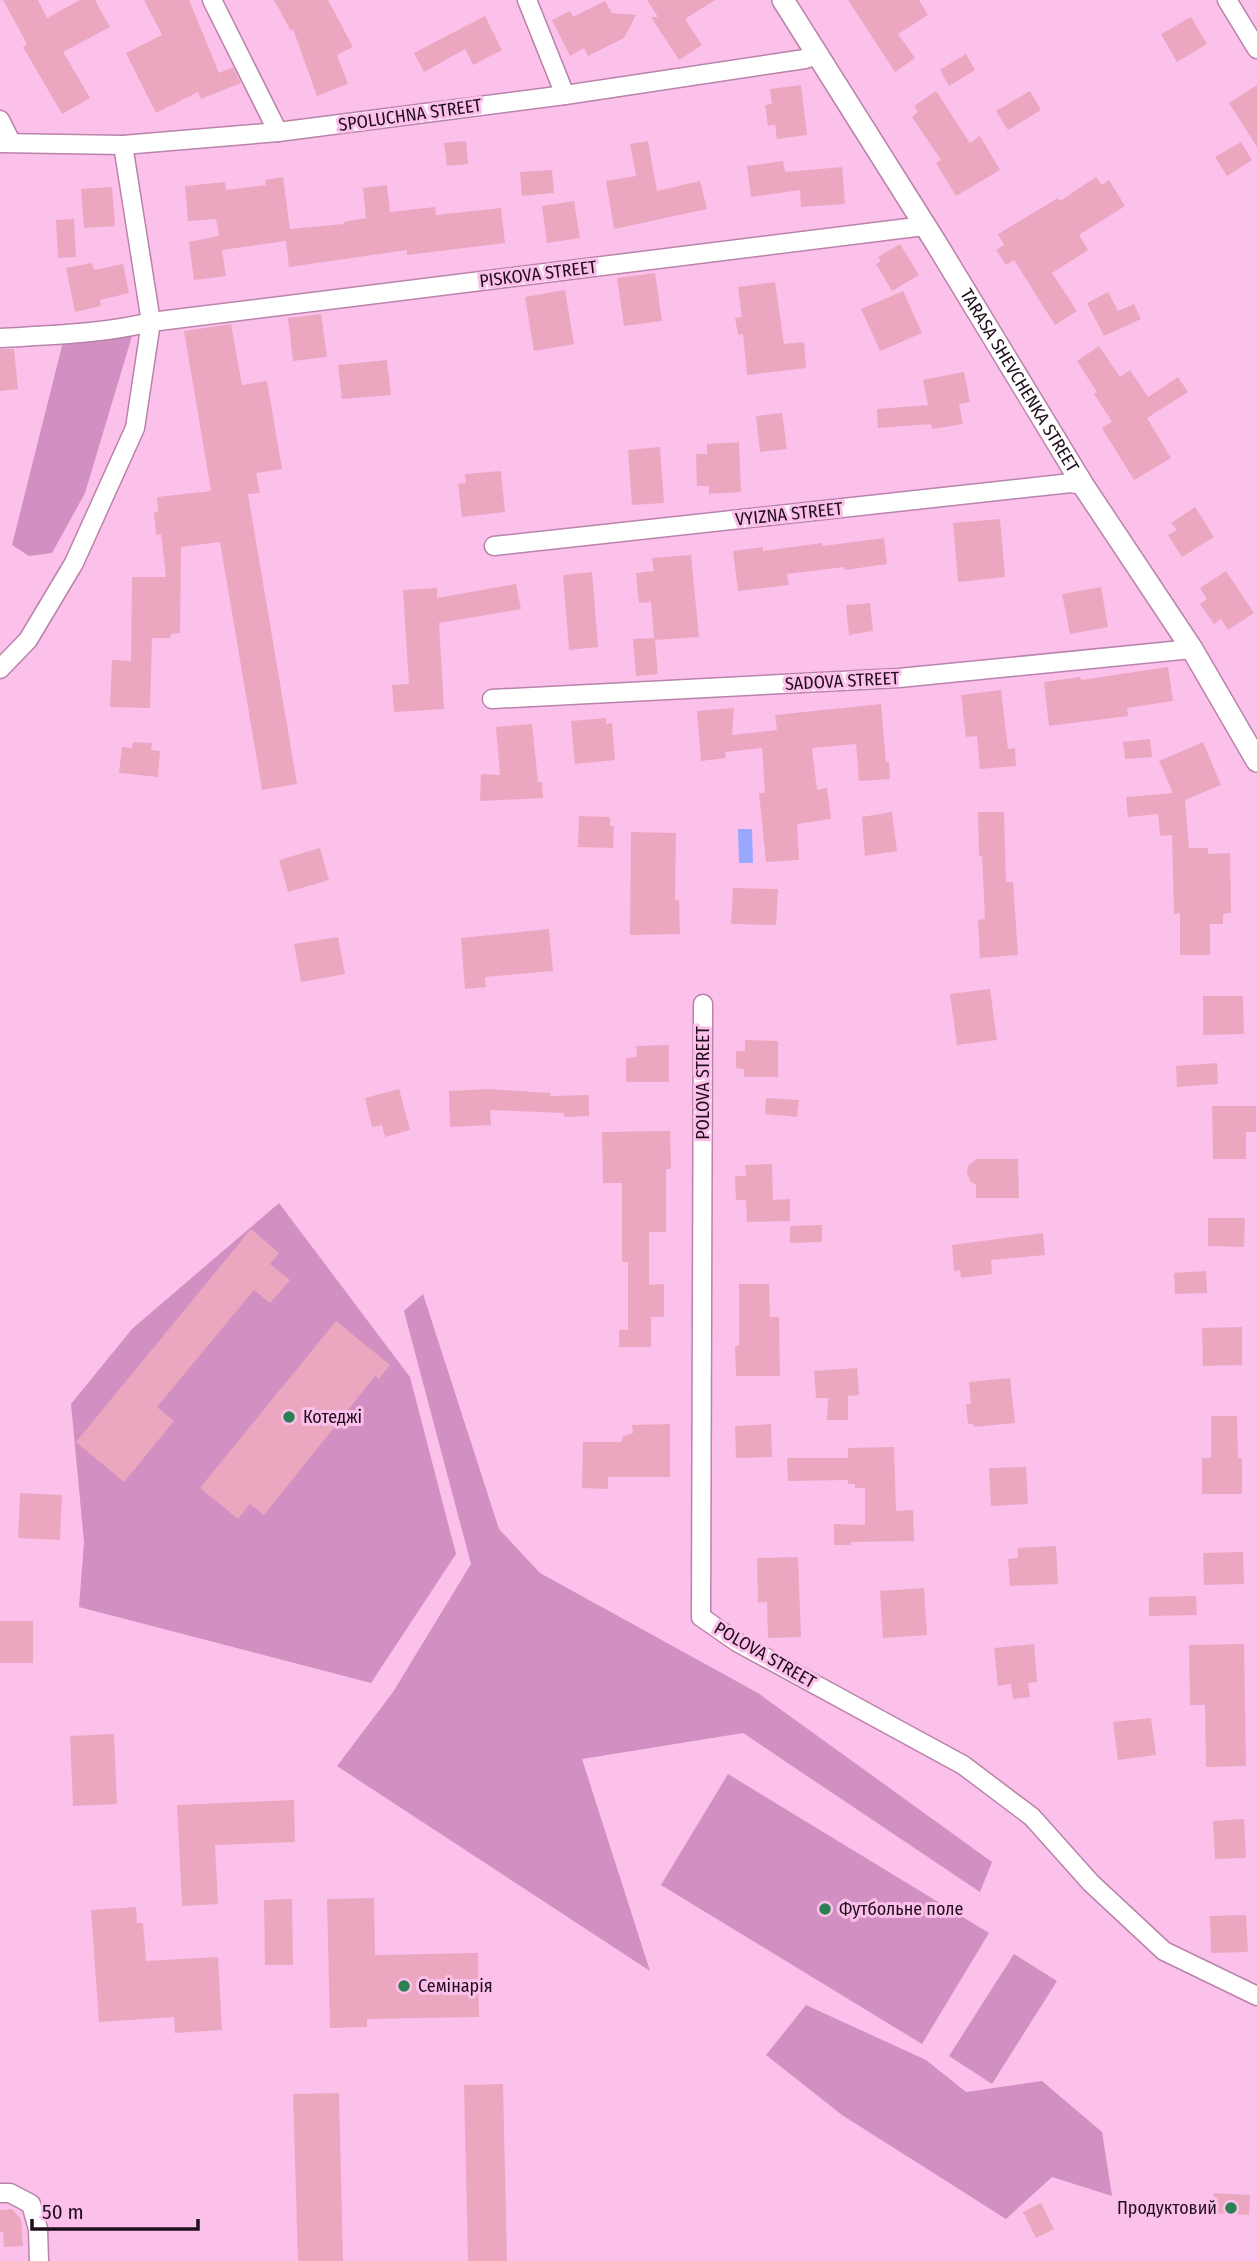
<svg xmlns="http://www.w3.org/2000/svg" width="1257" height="2261" font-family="'Fira Sans Condensed',sans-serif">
	<rect width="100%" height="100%" fill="#fbc1eb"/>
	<!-- green -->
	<g fill="#d28fc1">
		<polygon points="135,326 85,493 52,553 29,556 12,545 65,334"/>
		<polygon points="279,1203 410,1377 456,1554 371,1683 79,1607 84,1542 71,1404 132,1329"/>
		<polygon points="423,1294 499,1529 540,1573 758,1693 992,1862 980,1892 743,1733 582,1759 650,1971 337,1766 393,1692 471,1564 404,1311"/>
		<polygon points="728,1774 989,1933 922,2044 661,1885"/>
		<polygon points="1014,1954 1057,1981 992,2084 949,2056"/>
		<polygon points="806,2005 926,2060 966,2092 1042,2081 1102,2132 1112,2196 1052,2177 1006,2219 842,2115 766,2055"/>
	</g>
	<!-- water -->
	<polygon fill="#9aa7fe" points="738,829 752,829 753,863 739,863"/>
	<!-- building -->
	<g fill="#eba7bf">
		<polygon points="3,0 38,0 47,18 80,0 95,0 110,27 63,52 90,98 62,114 23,47 27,44"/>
		<polygon points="144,0 189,0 219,73 233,67 241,83 201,99 198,92 156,113 126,53 162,35"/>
		<polygon points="274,0 328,0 353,47 337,55 348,84 317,96 293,29 291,31"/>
		<polygon points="647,0 715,0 685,19 702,45 679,60 651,17 658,17"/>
		<polygon points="848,0 919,0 928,15 898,34 915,58 895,72"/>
		<polygon points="605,1 612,13 636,15 624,38 588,56 584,48 570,56 552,20 570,11 573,17"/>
		<polygon points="485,16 502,50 473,65 465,49 424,72 414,53"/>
		<polygon points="1191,17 1207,44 1177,62 1161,34"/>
		<polygon points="966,54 975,70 949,86 940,70"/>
		<polygon points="801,85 807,135 777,139 775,125 768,126 765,105 772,104 770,89"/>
		<polygon points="1257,85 1257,147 1229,103"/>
		<polygon points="936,91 970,143 980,136 1000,170 956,196 936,163 941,160 912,117 918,112 914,106"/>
		<polygon points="1030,91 1041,110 1008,130 996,111"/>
		<polygon points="466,141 468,164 447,166 444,143"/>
		<polygon points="648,141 657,191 700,181 707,209 614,229 606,181 636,176 630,144"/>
		<polygon points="1241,142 1252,160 1227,176 1215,157"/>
		<polygon points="783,161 785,172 842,167 845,204 801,207 800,190 751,197 747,166"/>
		<polygon points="552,170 554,193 522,196 520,172"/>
		<polygon points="283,177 290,229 344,224 343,222 366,218 363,188 387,185 390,212 435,207 436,215 501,208 505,243 407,255 407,250 289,267 286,241 222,250 226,276 194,280 189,242 219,236 216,219 188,221 185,186 225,182 226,190 266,185 265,180"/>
		<polygon points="1096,177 1102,185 1109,180 1125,206 1079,235 1088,250 1052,273 1077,311 1055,325 1014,260 1006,265 996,250 1004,245 998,234 1058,198 1060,201"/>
		<polygon points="112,187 115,226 84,228 81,189"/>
		<polygon points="574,201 580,238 547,243 542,206"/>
		<polygon points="74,219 76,257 58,258 56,220"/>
		<polygon points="900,244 919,275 892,291 876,264 881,261 878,257"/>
		<polygon points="92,263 94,270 123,264 129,293 100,300 101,306 75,312 66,268"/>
		<polygon points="655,273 662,321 624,326 617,278"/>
		<polygon points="775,282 784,344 804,342 806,368 747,375 743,334 738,335 735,318 742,317 738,287"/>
		<polygon points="565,290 574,344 534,351 525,297"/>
		<polygon points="903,291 922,333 880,351 861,309"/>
		<polygon points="1108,292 1118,311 1134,304 1141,319 1104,336 1087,303"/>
		<polygon points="321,314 327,357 293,361 288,318"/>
		<polygon points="231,324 242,385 267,381 282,469 256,473 260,493 248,494 297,784 262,790 220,542 181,547 180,633 171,634 170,638 152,638 150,708 110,707 112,660 131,661 132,577 166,577 161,534 156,535 154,512 158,512 157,497 211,491 184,331"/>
		<polygon points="1099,346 1120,377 1130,370 1148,397 1178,377 1188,392 1147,418 1171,458 1134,480 1102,428 1112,422 1094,394 1097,392 1077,361"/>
		<polygon points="0,349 14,349 18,389 0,391"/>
		<polygon points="387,360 391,395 342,399 338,365"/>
		<polygon points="964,372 970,402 959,404 963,424 932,429 931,424 878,428 877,409 928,405 923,380"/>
		<polygon points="782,413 787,449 760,452 756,416"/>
		<polygon points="739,442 741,492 709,494 709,486 697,486 696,454 707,454 707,444"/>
		<polygon points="660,447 664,503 632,505 628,450"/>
		<polygon points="501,471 505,512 462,517 458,484 466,483 465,474"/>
		<polygon points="1195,507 1214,537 1182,557 1168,535 1177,530 1171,523"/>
		<polygon points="1000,519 1005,577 958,582 953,523"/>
		<polygon points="884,538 887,564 845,570 844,567 787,574 789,585 738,591 733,551 763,547 763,551 822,543 823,546"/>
		<polygon points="691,555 699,637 655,640 658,674 636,676 633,639 654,638 651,602 639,603 636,573 654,571 652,558"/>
		<polygon points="1226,571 1254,613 1228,630 1221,619 1214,624 1200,604 1207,599 1200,588"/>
		<polygon points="592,572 598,647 569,650 563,575"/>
		<polygon points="516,584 521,609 439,623 444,709 394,712 392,685 409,684 403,590 437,588 437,598"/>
		<polygon points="1101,587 1108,627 1070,634 1062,594"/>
		<polygon points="870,603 873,631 849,635 846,605"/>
		<polygon points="1168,667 1173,701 1127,708 1128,716 1049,726 1044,682 1080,677 1081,680"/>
		<polygon points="1001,690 1008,749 1015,748 1016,766 980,769 977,736 966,737 961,695"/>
		<polygon points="881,704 886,762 889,762 890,779 859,781 856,744 812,748 817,790 827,788 831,819 797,824 799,860 766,862 759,793 765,793 762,748 725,752 726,758 701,761 697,711 734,708 732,735 777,730 775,715"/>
		<polygon points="606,718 606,724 612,723 615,760 575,764 571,721"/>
		<polygon points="532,724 538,782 542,782 543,798 480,801 481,774 500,775 496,727"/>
		<polygon points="1150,739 1152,757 1125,759 1123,742"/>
		<polygon points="133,742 152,743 151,750 160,751 158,777 119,773 122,747 132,748"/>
		<polygon points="1203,742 1221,785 1185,800 1189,848 1208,848 1208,854 1230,853 1231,913 1223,914 1223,924 1210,924 1210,955 1180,955 1180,913 1174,914 1172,835 1160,836 1158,814 1128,817 1126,797 1173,793 1159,761"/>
		<polygon points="892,812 897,851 865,856 862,817"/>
		<polygon points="978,812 1004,812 1006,882 1013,882 1018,955 980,958 978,920 985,919 982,856 979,856"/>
		<polygon points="579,816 610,817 610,826 614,826 613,848 578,847"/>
		<polygon points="631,832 676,833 675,900 679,900 680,934 630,935"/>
		<polygon points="320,848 329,880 288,892 279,860"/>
		<polygon points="733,888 778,889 776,925 731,924"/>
		<polygon points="549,929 553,971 485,977 486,987 465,989 461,938"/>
		<polygon points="338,937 345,974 301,982 294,944"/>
		<polygon points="990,989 997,1040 957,1045 950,994"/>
		<polygon points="1203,996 1243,996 1244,1034 1203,1035"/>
		<polygon points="745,1040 778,1041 778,1077 744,1077 744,1069 736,1068 736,1051 745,1051"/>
		<polygon points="669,1045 669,1082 626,1082 626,1058 637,1057 636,1046"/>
		<polygon points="1217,1063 1218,1084 1177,1087 1176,1066"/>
		<polygon points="399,1089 410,1130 385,1137 382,1125 372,1127 365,1098"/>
		<polygon points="489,1089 550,1093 550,1096 589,1095 589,1116 564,1117 564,1113 490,1110 491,1125 450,1127 449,1091"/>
		<polygon points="766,1098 799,1100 797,1117 765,1114"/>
		<polygon points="1212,1106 1256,1106 1256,1132 1246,1132 1246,1159 1213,1159"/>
		<polygon points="670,1131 671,1169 666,1169 666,1232 649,1232 649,1285 664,1284 664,1317 651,1317 651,1347 619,1347 619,1330 628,1330 628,1262 622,1262 622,1183 603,1183 602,1132"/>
		<polygon points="976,1159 1018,1159 1019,1198 976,1198 976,1185 970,1181 967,1173 968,1166"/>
		<polygon points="772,1164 773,1200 790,1199 790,1221 747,1222 746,1200 736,1200 735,1176 746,1176 745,1165"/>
		<polygon points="1208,1218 1245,1218 1244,1247 1208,1246"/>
		<polygon points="822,1225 822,1242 790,1243 790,1226"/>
		<polygon points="251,1229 279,1253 270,1264 290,1280 270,1303 254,1290 157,1407 174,1421 124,1482 76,1442"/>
		<polygon points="1043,1233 1045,1255 991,1260 992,1274 961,1278 960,1270 954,1271 952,1245"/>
		<polygon points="1206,1271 1207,1293 1175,1294 1174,1273"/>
		<polygon points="739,1284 769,1284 770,1317 779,1317 780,1376 736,1376 735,1346 739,1346"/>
		<polygon points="336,1321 390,1365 379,1379 375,1376 264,1515 250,1504 238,1519 200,1488"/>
		<polygon points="1242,1327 1242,1365 1203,1366 1202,1328"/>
		<polygon points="857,1368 859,1395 848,1396 848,1420 827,1420 828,1398 816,1398 814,1371"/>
		<polygon points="1010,1378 1015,1423 974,1427 973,1424 968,1424 966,1404 971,1404 969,1382"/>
		<polygon points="1211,1416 1237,1416 1238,1458 1242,1458 1242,1494 1202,1494 1202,1458 1211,1458"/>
		<polygon points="670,1424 670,1477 608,1477 608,1489 582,1488 583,1442 621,1442 623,1436 633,1433 632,1425"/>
		<polygon points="771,1424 772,1457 736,1458 735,1426"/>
		<polygon points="894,1447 896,1511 913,1510 914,1541 851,1542 851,1545 834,1545 834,1524 865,1525 865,1488 855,1488 855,1484 848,1484 848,1480 788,1481 787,1458 848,1458 848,1448"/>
		<polygon points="1026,1467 1028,1504 991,1506 989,1468"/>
		<polygon points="20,1493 62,1495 60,1540 18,1538"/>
		<polygon points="1056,1546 1058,1584 1010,1586 1008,1559 1018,1558 1018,1548"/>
		<polygon points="1243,1552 1244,1584 1204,1585 1203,1553"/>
		<polygon points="798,1557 801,1637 768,1638 767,1602 758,1603 757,1558"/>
		<polygon points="924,1588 927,1635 883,1638 880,1591"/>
		<polygon points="1196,1596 1197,1615 1149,1616 1149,1597"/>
		<rect x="0" y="1621" width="33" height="42"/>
		<polygon points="1034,1644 1037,1682 1028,1683 1030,1697 1013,1699 1011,1684 998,1686 994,1648"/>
		<polygon points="1244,1644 1246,1766 1206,1767 1205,1705 1190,1705 1189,1645"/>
		<polygon points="1151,1718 1156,1755 1118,1760 1113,1722"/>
		<polygon points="114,1734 117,1804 73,1806 70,1736"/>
		<polygon points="294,1800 295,1842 215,1845 218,1904 182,1906 177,1805"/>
		<polygon points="1244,1819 1246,1858 1215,1859 1213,1821"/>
		<polygon points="374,1898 375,1955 478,1953 479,2017 367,2019 367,2027 330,2028 327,1899"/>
		<polygon points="292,1899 293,1965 265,1965 264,1900"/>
		<polygon points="136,1907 137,1923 143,1923 146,1961 218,1957 222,2030 175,2033 174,2017 99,2022 91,1910"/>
		<polygon points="1246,1915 1248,1952 1211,1953 1210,1916"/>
		<polygon points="503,2084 507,2261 468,2261 464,2085"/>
		<polygon points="339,2093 343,2261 298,2261 293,2094"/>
		<polygon points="1214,2193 1250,2195 1249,2215 1212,2213"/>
		<polygon points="1041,2203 1054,2229 1036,2238 1023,2212"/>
		<polygon points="12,2209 21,2219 23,2246 4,2247 3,2232 0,2232 0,2210"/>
	</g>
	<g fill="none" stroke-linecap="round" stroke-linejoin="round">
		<!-- minor casing -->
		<g stroke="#b983aa" stroke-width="21">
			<g id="minor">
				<polyline points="212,0 278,132"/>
				<polyline points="527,0 565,95"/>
				<polyline points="1227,0 1257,49"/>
				<polyline points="0,120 11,142"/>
				<polyline points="0,143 123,145 278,132 565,95 805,59 817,55"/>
				<path d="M0 338C50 335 102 334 151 322L924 226"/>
				<polyline points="494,546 1071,483 1083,485"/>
				<polyline points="0,669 28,640 74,563 135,428 151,322 123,145"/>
				<polyline points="492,699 899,678 1192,649"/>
				<polyline points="703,1004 701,1617 737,1642 963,1765 1032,1817 1091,1883 1164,1951 1257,1996"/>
				<polyline points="0,2193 10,2193 31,2204 38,2229 39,2261"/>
			</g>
		</g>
		<!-- tertiary casing -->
		<g stroke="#b983aa" stroke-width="24">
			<g id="tertiary">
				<path id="s1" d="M783 0 936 243 1083 485 1192 649 1257 761"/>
			</g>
		</g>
		<!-- minor -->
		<use href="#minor" stroke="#fff" stroke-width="18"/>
		<!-- tertiary -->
		<use href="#tertiary" stroke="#fff" stroke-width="21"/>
	</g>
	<!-- markers -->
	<g fill="#2b8154" stroke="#fbc1eb" stroke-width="2.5">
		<circle cx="289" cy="1417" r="7"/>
		<circle cx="825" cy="1909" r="7"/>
		<circle cx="404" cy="1986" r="7"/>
		<circle cx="1231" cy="2208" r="7"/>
	</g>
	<g text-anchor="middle" stroke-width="6" stroke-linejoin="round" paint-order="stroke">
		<!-- street labels -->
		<g font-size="18" fill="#210e1d" stroke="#fbc1eb">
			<text transform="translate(410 115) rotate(-8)" y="6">SPOLUCHNA STREET</text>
			<text transform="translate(538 274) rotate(-7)" y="6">PISKOVA STREET</text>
			<text dy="6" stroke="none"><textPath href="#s1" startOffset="448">TARASA SHEVCHENKA STREET</textPath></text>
			<text transform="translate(789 514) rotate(-6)" y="6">VYIZNA STREET</text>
			<text transform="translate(842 681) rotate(-3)" y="6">SADOVA STREET</text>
			<text transform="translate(703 1083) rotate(-90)" y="6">POLOVA STREET</text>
			<text transform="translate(765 1655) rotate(30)" y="6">POLOVA STREET</text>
		</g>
		<!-- poi labels -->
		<g font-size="18" fill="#210e1d" stroke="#fbc1eb" text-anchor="start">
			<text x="303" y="1423">Котеджі</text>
			<text x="839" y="1915">Футбольне поле</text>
			<text x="418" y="1992">Семінарія</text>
			<text x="1217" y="2214" text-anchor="end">Продуктовий</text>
		</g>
	</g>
	<!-- scale -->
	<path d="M32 2219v10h166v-10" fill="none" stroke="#210e1d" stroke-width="3.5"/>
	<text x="42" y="2219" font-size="21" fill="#210e1d" stroke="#fbc1eb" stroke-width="5" paint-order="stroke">50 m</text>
</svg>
